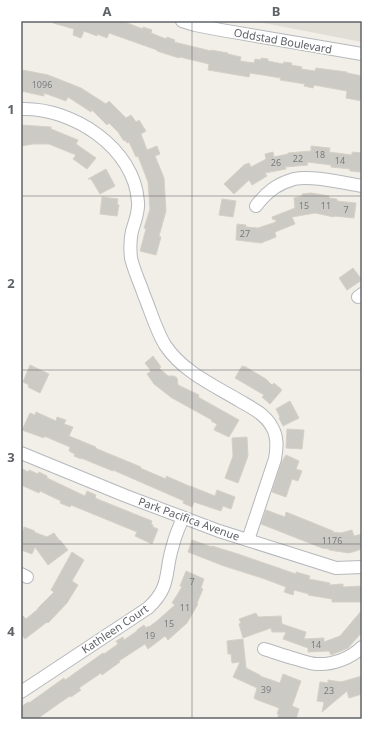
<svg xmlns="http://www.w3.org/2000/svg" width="383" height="740" font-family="'Noto Sans',sans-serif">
	<rect width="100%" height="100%" fill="#f1efe8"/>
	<!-- education -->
	<polygon fill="#e1ded6" points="253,21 362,21 362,42 274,25"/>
	<!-- building -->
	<g fill="#cccac5" stroke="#d6d1c6">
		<polygon points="53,21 122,21 143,29 143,27 152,30 151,33 166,39 167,37 175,40 174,42 211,51 211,50 228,53 228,54 241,57 240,61 254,63 255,59 261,60 261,58 268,59 268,61 283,64 284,62 292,63 291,65 302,67 301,69 315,71 316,68 347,72 347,73 362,76 362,101 346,98 347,91 314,85 313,88 304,86 305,84 280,80 281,78 250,73 249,77 208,70 209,64 180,57 179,58 157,51 157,50 109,33 107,38 97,34 97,36 84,31 81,38 73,35 74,29 53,23"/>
		<polygon points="23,70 48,75 81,88 106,104 109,101 126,118 131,115 136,122 139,120 146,131 141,134 147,150 157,146 160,154 155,156 164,178 166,211 159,236 161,237 156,255 140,251 146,229 144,228 150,209 148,182 138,156 136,157 129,142 127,143 125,140 124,141 118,132 109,123 107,125 92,110 91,112 68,97 66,101 44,93 44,96 21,91 21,81"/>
		<polygon points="21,125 51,127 51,129 78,140 76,144 96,158 87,169 73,159 76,155 49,144 33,144 21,146"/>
		<polygon points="311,146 330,148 329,152 352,155 352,152 362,153 362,168 361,168 360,172 350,171 350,169 331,167 331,165 307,162 308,165 285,167 286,169 265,173 267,176 252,185 249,180 234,194 224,184 244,165 249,163 251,167 266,159 265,154 273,152 274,157 288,154 288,153 311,151"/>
		<polygon points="106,169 115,186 100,194 91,179 88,179"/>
		<polygon points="311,193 329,196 329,198 337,199 337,201 356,203 354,218 334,216 334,217 315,213 292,217 295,224 275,232 276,237 261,243 236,240 237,224 246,225 246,227 258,228 276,222 275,219 273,220 272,217 295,208 294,198 302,196 302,194"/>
		<polygon points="102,197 118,199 117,204 119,205 117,216 100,214"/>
		<polygon points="222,199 236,201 233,217 219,215"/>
		<polygon points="353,268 362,280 347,290 339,278"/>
		<polygon points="153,356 161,367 159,368 168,376 174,376 177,378 178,385 199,395 198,397 239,420 229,437 214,430 217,424 211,421 212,420 172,398 154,384 147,374 151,371 145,363"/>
		<polygon points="30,365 49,374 40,393 28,387 29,385 23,382"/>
		<polygon points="242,366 244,367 244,366 266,379 272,385 274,383 282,390 270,404 262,397 264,395 235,378"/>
		<polygon points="290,401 299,418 283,426 279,418 280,417 276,409"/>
		<polygon points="36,412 56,421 57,417 66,420 64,424 73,427 69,436 96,447 95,448 141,467 140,468 166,479 166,476 189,486 190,486 215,496 217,490 235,497 231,509 223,506 221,511 194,502 192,507 183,503 184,501 113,470 113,471 81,458 81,459 74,456 75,454 69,451 70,447 44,436 44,438 22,430 30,413 35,415"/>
		<polygon points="287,429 304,430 302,449 286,448"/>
		<polygon points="247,437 248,456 238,483 225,478 233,456 232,438"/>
		<polygon points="286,455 299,461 296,469 302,471 298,481 292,479 286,497 272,492 281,463"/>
		<polygon points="21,468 28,472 29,470 38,474 39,472 47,476 47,478 85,496 87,491 96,495 95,498 152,521 151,524 153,525 153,527 158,529 152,544 135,536 137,532 71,505 70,507 60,503 61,501 40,491 39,493 21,485"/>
		<polygon points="266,510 285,517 286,512 333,531 333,532 341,533 352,530 354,536 362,534 362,549 349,553 329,550 329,549 322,548 261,524"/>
		<polygon points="24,527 35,531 34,532 47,537 54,533 59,540 60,540 68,550 48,565 35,547 32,554 21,550 21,530 23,531"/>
		<polygon points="192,540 212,547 212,546 238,554 296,574 296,572 310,576 309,579 330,583 329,585 343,584 343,587 362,586 362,602 332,602 332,599 308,595 309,594 294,590 293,595 284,592 286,587 265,579 224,566 188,552"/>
		<polygon points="72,552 84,560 72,581 78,585 67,603 48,623 47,622 25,639 21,634 21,614 26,619 38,609 38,608 54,592 51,590"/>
		<polygon points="186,571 204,579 201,588 203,589 197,603 198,604 187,623 168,640 165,636 148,649 145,644 119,661 120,662 102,675 101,673 79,688 81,690 71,697 70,696 61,702 37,719 21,719 21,707 28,702 29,703 64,678 65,680 103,653 104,654 118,644 116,641 123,637 124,640 137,631 137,630 144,625 146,628 148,626 149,627 158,620 175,605 172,603 182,587 180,586"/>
		<polygon points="362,610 362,632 348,648 331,655 329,651 308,652 308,648 283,639 286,632 272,632 271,628 243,638 239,624 241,623 239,619 256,613 258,617 281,616 282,624 306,632 304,639 324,638 324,642 340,636"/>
		<polygon points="243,639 246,668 260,675 260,676 280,683 283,674 301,681 292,706 299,709 296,719 277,719 279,714 277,714 279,708 255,699 255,698 254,698 257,688 233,677 240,662 232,663 231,654 228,654 227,641"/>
		<polygon points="362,676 362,694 349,698 347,691 322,712 324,702 317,701 320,682 328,683 328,680 341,682"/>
	</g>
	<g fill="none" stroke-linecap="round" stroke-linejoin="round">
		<!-- minor casing -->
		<g stroke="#b5b8bc" stroke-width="14">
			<g id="minor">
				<polyline points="182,21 195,25 221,30 362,54"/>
				<path d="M21 109C72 107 135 148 138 202 139 212 135 221 132 231 130 240 130 249 131 258 134 271 140 283 144 295 151 312 156 330 165 345 183 372 213 385 240 401 252 408 265 414 272 427 278 437 277 448 275 459L248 540"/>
				<path d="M256 206C261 199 267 193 274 188 280 184 287 181 294 179 312 175 343 183 362 186"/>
				<polyline points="358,297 362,294"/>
				<polyline points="21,453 126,496 219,531 336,568 362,567"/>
				<polyline points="21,574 27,577"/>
				<path d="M264 649C274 652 285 656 296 659 303 661 310 664 317 664 333 665 351 658 362 647"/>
				<path d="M21 692 148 608C172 586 164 572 173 545 175 536 179 527 183 518"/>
			</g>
		</g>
		<!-- minor -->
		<use href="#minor" stroke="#fff" stroke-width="12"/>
	</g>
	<!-- grid -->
	<path fill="none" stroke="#5f6368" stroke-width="1" stroke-opacity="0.55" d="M192 21V719M21 196H362M21 370H362M21 544H362"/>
	<g text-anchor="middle" stroke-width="3" stroke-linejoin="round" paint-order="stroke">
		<!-- number labels -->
		<g font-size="9" fill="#7a7d7f">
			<text x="42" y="88">1096</text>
			<text x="320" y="158">18</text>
			<text x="298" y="162">22</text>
			<text x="340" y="164">14</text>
			<text x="276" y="166">26</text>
			<text x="304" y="209">15</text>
			<text x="326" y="209">11</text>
			<text x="346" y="213">7</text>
			<text x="245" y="237">27</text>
			<text x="332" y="544">1176</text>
			<text x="192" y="585">7</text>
			<text x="185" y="611">11</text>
			<text x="169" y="627">15</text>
			<text x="150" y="639">19</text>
			<text x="316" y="648">14</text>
			<text x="266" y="693">39</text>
			<text x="329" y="694">23</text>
		</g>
		<!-- street labels -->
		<g font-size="11" fill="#5f6368" stroke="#fff">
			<text transform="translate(283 41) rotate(10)" y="4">Oddstad Boulevard</text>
			<text transform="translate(189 519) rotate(20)" y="4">Park Pacifica Avenue</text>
			<text transform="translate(115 629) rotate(-34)" y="4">Kathleen Court</text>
		</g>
	</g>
	<!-- border -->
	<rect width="383" height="740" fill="none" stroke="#ffffff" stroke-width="44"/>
	<rect x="22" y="22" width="339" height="696" fill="none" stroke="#5f6368" stroke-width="1.5"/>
	<g font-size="13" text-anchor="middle" font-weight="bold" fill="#5f6368">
		<text x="107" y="16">A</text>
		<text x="276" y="16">B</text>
		<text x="11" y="114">1</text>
		<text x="11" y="288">2</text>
		<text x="11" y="462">3</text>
		<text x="11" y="636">4</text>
	</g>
</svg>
